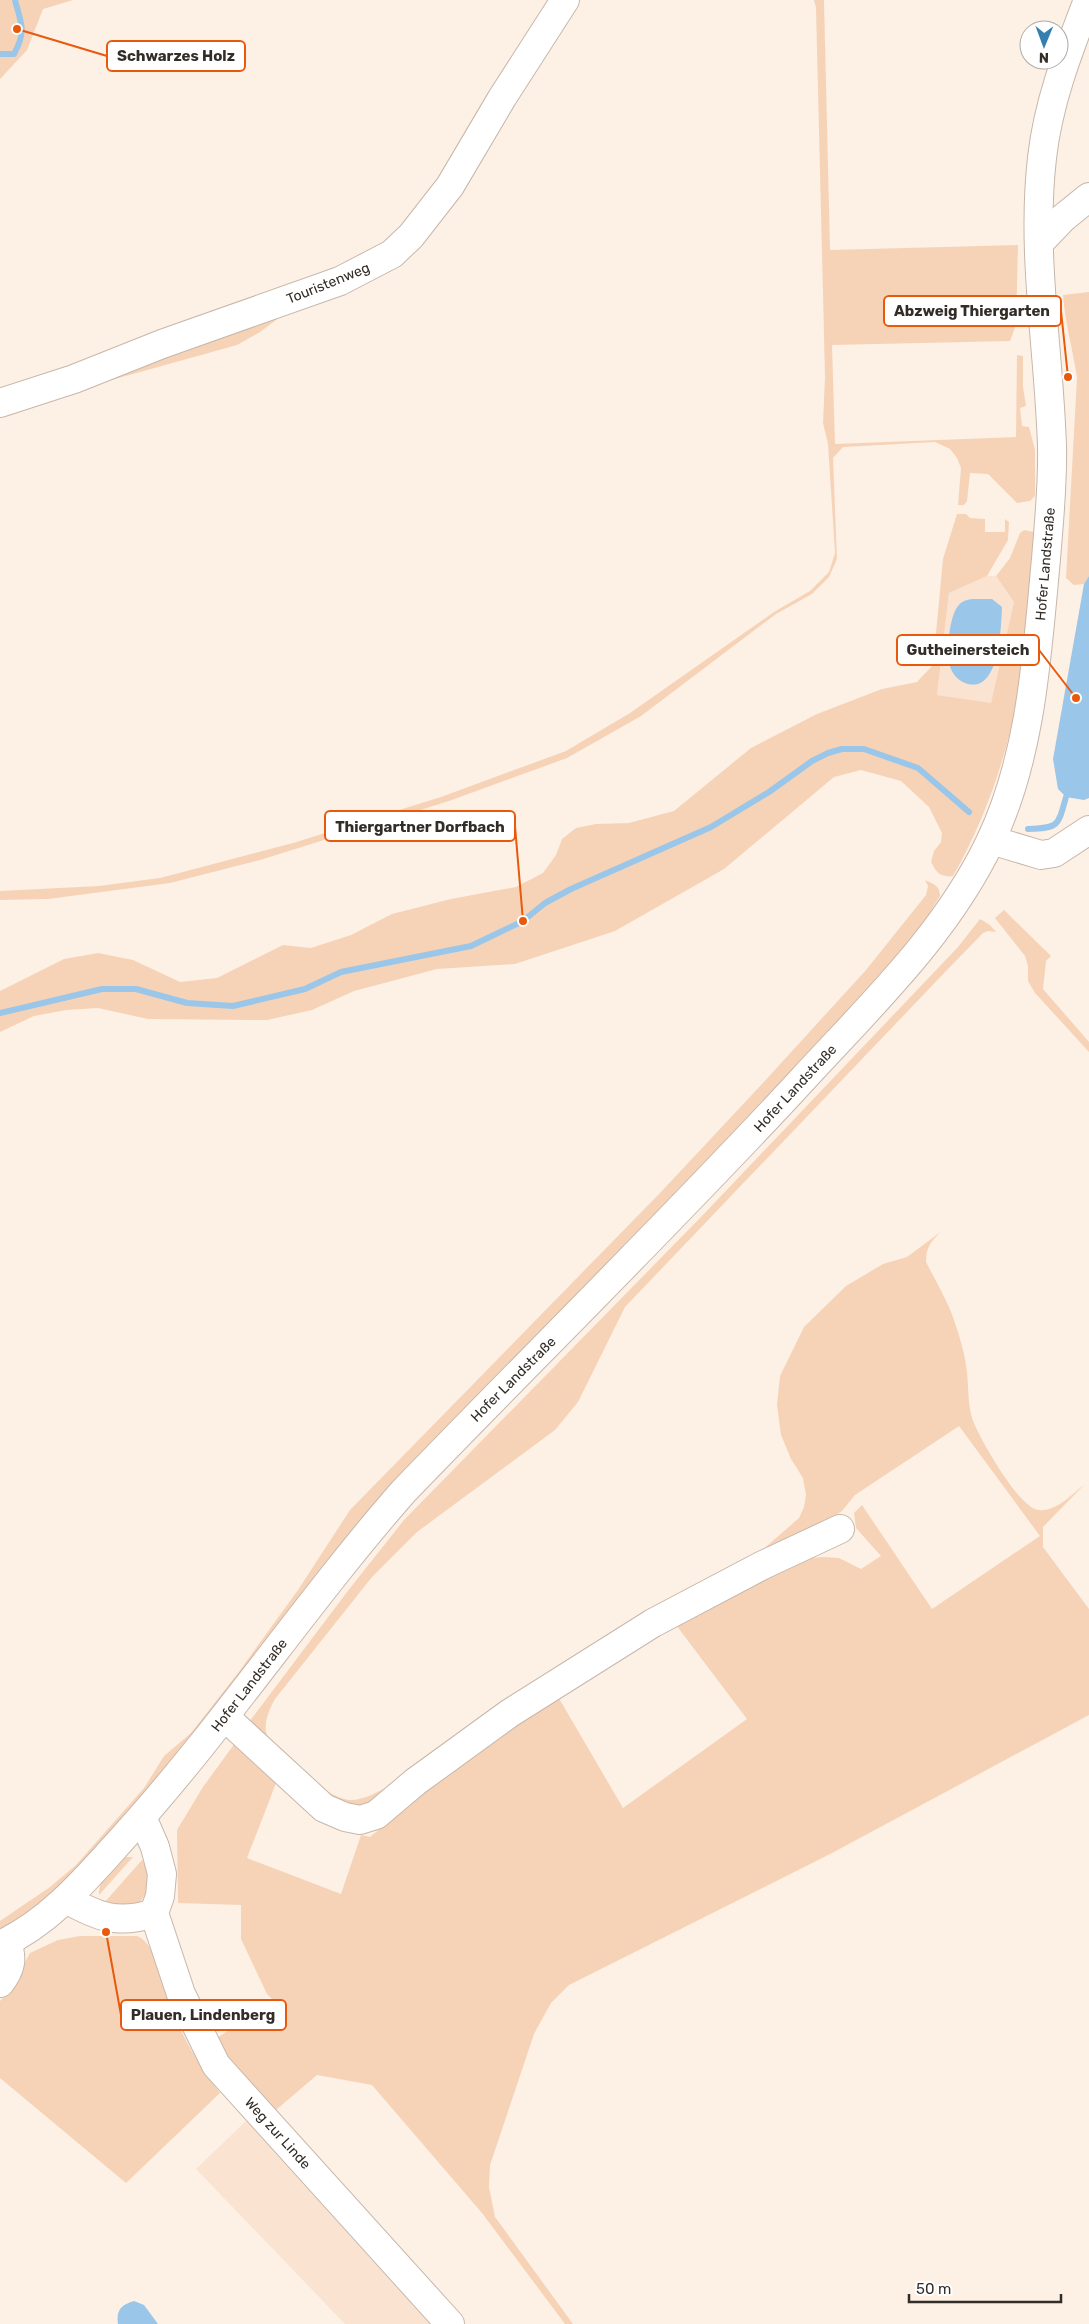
<svg xmlns="http://www.w3.org/2000/svg" width="1089" height="2324" font-family="Rubik,sans-serif">
	<rect width="100%" height="100%" fill="#fdf0e5"/>
	<!-- built -->
	<g fill="#fae3d1">
		<polygon points="987,576 996,576 1014,602 991,704 937,695 949,593"/>
		<polygon points="246,2121 430,2324 345,2324 196,2169"/>
	</g>
	<!-- green -->
	<g fill="#f6d3b7">
		<polygon points="0,0 73,0 43,9 27,50 0,79"/>
		<path d="M571 0H575L520 85 456 195 432 226 400 257 371 274 296 305 260 332 237 345 0 411V406L60 387 328 289C353 279 377 269 399 253 418 240 432 217 445 198 490 134 522 62 571 0Z"/>
		<polygon points="814,0 824,0 830,250 1018,245 1016,325 1010,341 832,345 835,444 1016,437 1017,355 1023,356 1023,387 1026,406 1020,408 1022,426 1029,427 1035,450 1035,496 1030,501 1017,503 988,474 970,473 967,501 964,505 958,505 961,468 957,458 950,449 935,442 843,447 833,458 837,559 829,577 812,594 776,614 641,716 567,758 449,801 260,860 170,883 48,899 0,900 0,891 99,886 160,878 293,843 441,797 566,751 630,713 774,612 810,591 829,572 835,553 828,444 823,423 825,377 816,8"/>
		<path d="M1089 292V576L1084 584 1074 585 1066 578 1077 378C1073 350 1065 323 1063 295Z"/>
		<path d="M957 514H966L970 518 985 519V532H1005V519L1009 522 1008 540 987 576 949 593 937 695 991 703 1014 602 996 576 1010 558 1020 533 1024 530 1034 532 1037 537C1032 580 1029 623 1023 666 1013 738 989 813 953 876 941 878 936 872 931 862L934 851 941 842 942 833 929 807 901 781 861 770 834 777 724 869 615 931 515 964 437 969 354 991 312 1010 267 1020 148 1019 98 1008 66 1010 34 1016 0 1032V991L64 959 98 953 133 960 180 982 217 978 283 945 311 948 351 935 392 914 451 899 516 887 543 873 556 855 562 839 576 828 596 824 629 823 674 811 751 748 817 714 882 689 917 682 933 665 943 559Z"/>
		<path d="M925 880C934 884 940 886 940 896L917 933 884 974 218 1711 61 1892 0 1933V1921L50 1887 76 1865 144 1788 164 1756 191 1733 238 1673 298 1590 350 1510 660 1193 762 1084 866 970 926 895 928 886Z"/>
		<polygon points="1004,910 1051,956 1046,961 1043,989 1089,1042 1089,1052 1035,993 1028,981 1028,966 1025,956 995,918"/>
		<path d="M980 919 990 925 996 932 988 931 983 933 948 969 625 1307 578 1402 555 1430 417 1532 372 1577 275 1699C270 1708 264 1721 266 1732 271 1753 328 1800 351 1800 363 1800 376 1793 387 1787L760 1552 799 1518 804 1507 806 1495 803 1478 791 1459 781 1435 777 1405 780 1376 804 1327 846 1286 883 1264 907 1257 942 1231C931 1241 926 1247 926 1262 935 1280 946 1298 953 1317 958 1332 964 1350 966 1365 969 1383 967 1400 972 1418 978 1436 1019 1508 1038 1510 1056 1512 1071 1495 1084 1485L1043 1527V1547L1089 1609V1715L832 1853 569 1985 551 2003 534 2034 490 2165 489 2187 495 2217 573 2324H565L482 2213 372 2085 317 2075 270 2115 241 2080 215 2039 275 2002 267 1994 241 1939V1905L178 1903 177 1830 203 1787 235 1743 278 1778 247 1858 341 1894 361 1835 370 1837 493 1736 557 1695 623 1808 747 1719 673 1621 792 1560 822 1557 839 1558 861 1569 881 1556 856 1528 854 1513 862 1505 932 1609 1040 1536 959 1426 855 1495 842 1511 393 1798 343 1812 246 1726 347 1592 404 1520 701 1217 958 947Z"/>
		<path d="M125 1857H133L99 1895C98 1879 112 1864 125 1857Z"/>
		<path d="M142 1860 152 1876C143 1906 136 1912 104 1903Z"/>
		<path d="M80 1936H137C159 1944 171 2006 180 2028 190 2051 205 2072 220 2093L126 2183 0 2078V2001L9 1991 30 1953 58 1940Z"/>
	</g>
	<!-- water -->
	<g fill="#99c6e9">
		<polygon points="1089,576 1089,798 1084,800 1066,797 1058,789 1053,759 1084,584"/>
		<path d="M979 599H992L1002 607C1001 627 1000 696 965 683 958 680 952 674 950 666 946 653 949 617 958 606 963 599 971 599 979 599Z"/>
		<path d="M134 2301 144 2305 158 2324H118C116 2310 121 2305 134 2301Z"/>
	</g>
	<g fill="none" stroke-linecap="round" stroke-linejoin="round">
		<!-- stream -->
		<g stroke="#99c6e9" stroke-width="6">
			<path d="M0 54H14C27 30 21 24 15 0"/>
			<path d="M1028 829C1059 828 1058 826 1066 797"/>
			<polyline points="0,1013 102,989 136,989 187,1003 233,1006 305,989 341,972 471,946 523,921 545,903 571,889 711,827 769,792 812,761 828,753 842,749 864,749 918,768 969,812"/>
		</g>
		<!-- minor casing -->
		<g stroke="#c7b7aa" stroke-width="30">
			<g id="minor">
				<polyline points="1040,242 1063,218 1089,197"/>
				<polyline points="0,403 74,379 162,344 340,281 392,254 411,236 450,186 502,98 565,0"/>
				<polyline points="991,840 1041,855 1054,853 1089,830"/>
				<polyline points="225,1717 324,1808 345,1817 360,1820 376,1815 415,1782 510,1713 653,1623 763,1565 840,1529"/>
				<polyline points="142,1817 155,1847 162,1874 160,1896 154,1913 181,1994 216,2065 450,2324"/>
				<path d="M66 1899C98 1917 118 1925 154 1913"/>
				<path d="M0 1983C11 1969 13 1959 7 1942"/>
			</g>
		</g>
		<!-- major casing -->
		<g stroke="#c7b7aa" stroke-width="30">
			<path id="major" d="M0 1945C50 1922 86 1879 122 1839 222 1729 305 1604 403 1492 536 1354 673 1220 803 1079 872 1004 947 933 991 840 1032 753 1037 653 1046 559 1049 521 1053 484 1052 446 1049 351 1031 253 1042 158 1048 103 1068 52 1088 0"/>
		</g>
		<!-- minor -->
		<use href="#minor" stroke="#fff" stroke-width="28"/>
		<!-- major -->
		<use href="#major" stroke="#fff" stroke-width="28"/>
	</g>
	<g text-anchor="middle" stroke-width="5" stroke-linejoin="round" paint-order="stroke">
		<!-- street labels -->
		<g font-size="14" fill="#332d28" stroke="#fff">
			<text transform="translate(328 283) rotate(-22)" y="5">Touristenweg</text>
			<text transform="translate(1045 564) rotate(-85)" y="5">Hofer Landstraße</text>
			<text transform="translate(795 1088) rotate(-47)" y="5">Hofer Landstraße</text>
			<text transform="translate(513 1379) rotate(-45)" y="5">Hofer Landstraße</text>
			<text transform="translate(249 1685) rotate(-52)" y="5">Hofer Landstraße</text>
			<text transform="translate(278 2133) rotate(48)" y="5">Weg zur Linde</text>
		</g>
	</g>
	<!-- callouts -->
	<path fill="none" stroke="#e8590c" stroke-width="2" d="M17 29L107 56M1068 377L1061 311M1076 698L1039 650M523 921L515 826M106 1932L121 2015"/>
	<g fill="#e8590c" stroke="#fff" stroke-width="2">
		<circle cx="17" cy="29" r="5"/>
		<circle cx="1068" cy="377" r="5"/>
		<circle cx="1076" cy="698" r="5"/>
		<circle cx="523" cy="921" r="5"/>
		<circle cx="106" cy="1932" r="5"/>
	</g>
	<g fill="#fff" stroke="#e8590c" stroke-width="2">
		<rect x="107" y="41" width="138" height="30" rx="5"/>
		<rect x="884" y="296" width="177" height="30" rx="5"/>
		<rect x="897" y="635" width="142" height="30" rx="5"/>
		<rect x="325" y="811" width="190" height="30" rx="5"/>
		<rect x="121" y="2000" width="165" height="30" rx="5"/>
	</g>
	<g font-size="15" text-anchor="middle" font-weight="bold" fill="#332d28">
		<text x="176" y="61">Schwarzes Holz</text>
		<text x="972" y="316">Abzweig Thiergarten</text>
		<text x="968" y="655">Gutheinersteich</text>
		<text x="420" y="832">Thiergartner Dorfbach</text>
		<text x="203" y="2020">Plauen, Lindenberg</text>
	</g>
	<!-- north arrow -->
	<g transform="translate(1044 45) rotate(181)"><circle r="24" fill="#ffffff" stroke="#adaba9"/>
	<path d="M0-4L9 19L0 12L-9 19Z" fill="#347eb2"/>
	<text y="-8" font-size="14" font-weight="bold" text-anchor="middle" fill="#332d28">N</text>
	</g>
	<!-- scale -->
	<path d="M909 2294v8h152v-8" fill="none" stroke="#332d28" stroke-width="2.5"/>
	<text x="916" y="2294" font-size="15" fill="#332d28" stroke="#ffffff" stroke-width="4" paint-order="stroke">50 m</text>
</svg>
